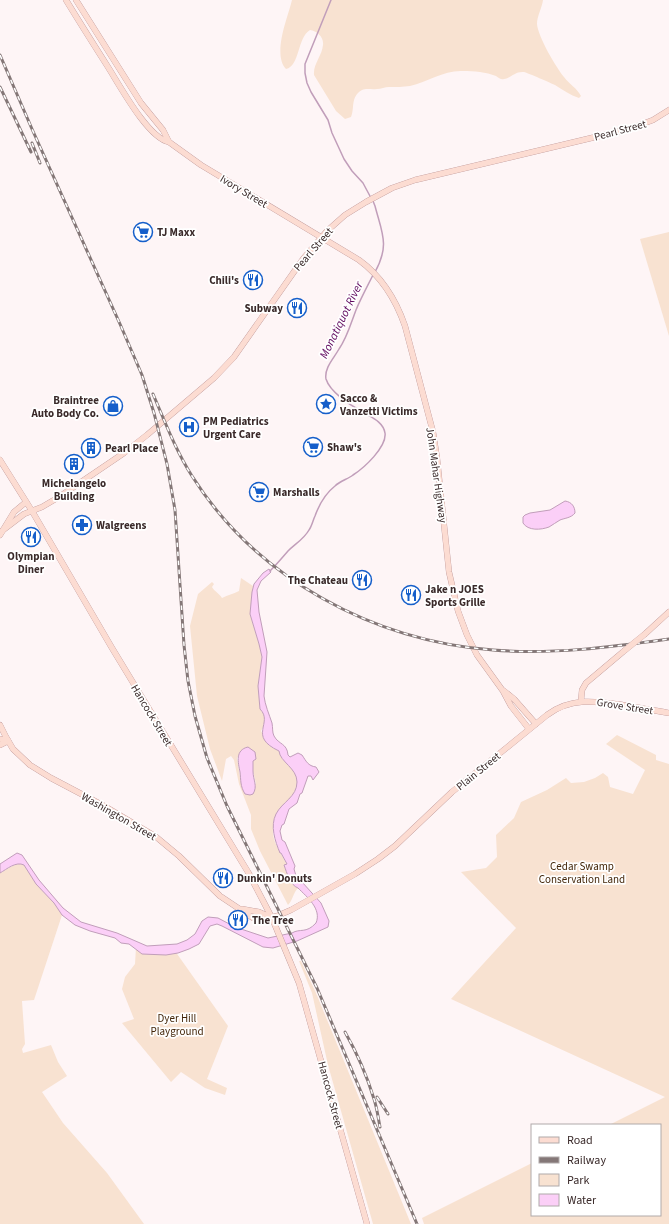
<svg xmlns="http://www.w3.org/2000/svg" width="669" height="1224" font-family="'Source Sans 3',sans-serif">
	<rect width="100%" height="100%" fill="#fef5f6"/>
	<!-- green -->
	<g fill="#f8e2d1" fill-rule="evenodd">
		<path d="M292 0H543C542 8 537 16 537 24 538 37 556 67 564 77 569 84 577 88 581 96L579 98C570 95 563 90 555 85 551 83 528 73 524 72 515 71 511 78 504 79 501 80 499 78 496 76 486 72 474 71 463 71 444 70 428 82 410 86 403 87 396 87 389 87 385 87 381 89 377 89 371 90 367 88 362 90 350 97 355 108 351 117L345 119 336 111 314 75C313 64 322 56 323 45 324 37 317 31 310 30 297 38 300 66 286 69 272 54 288 17 292 0Z"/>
		<polygon points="669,232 669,336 640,239"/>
		<path d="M241 578 253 586 250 614 259 644 262 657 258 686 260 709C267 716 266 723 261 731L271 747 279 751C280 762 297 768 297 782 296 803 271 807 273 834 274 844 282 855 287 865H284C287 873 290 885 298 888 293 893 293 900 288 905L260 851 251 829V815L239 784 234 760 231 756 226 759 222 781 210 749 197 696 190 626 198 594 212 582 214 584 212 587C215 592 219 593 222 598 228 595 233 594 239 591ZM244 748 253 771 256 784 240 777 237 758Z"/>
		<polygon points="617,735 656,755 656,760 669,764 669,1224 424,1224 422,1218 532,1163 532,1215 660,1215 660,1125 609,1125 665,1097 451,999 516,928 461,872 486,868 497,857 496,835 514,818 521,802 547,790 566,778 571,783 584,782 595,778 603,773 608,777 610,787 633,794 645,770 606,744"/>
		<polygon points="18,863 24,865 36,884 54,903 62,915 34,1000 22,1001 25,1044 22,1049 23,1053 51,1045 58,1062 67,1076 42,1092 63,1123 107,1173 144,1224 0,1224 0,873"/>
		<polygon points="136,947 175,951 228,1026 207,1079 227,1088 225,1095 205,1088 181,1072 171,1082 122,1023 134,1019 122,989 125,977 135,964"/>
		<polygon points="299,961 301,961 316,993 411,1224 373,1224 328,1065 312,993"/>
	</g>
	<!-- water -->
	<g fill="#fbcff7" stroke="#c19eba">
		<path d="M565 501C572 502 575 507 575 513 571 518 565 518 560 520 556 522 553 525 549 527 541 530 528 531 523 523V517L525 515 530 513 550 510Z"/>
		<path d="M269 569 271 572 261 581 257 590 259 612 267 652 264 696C265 705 269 714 272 723 273 728 272 732 274 736 279 745 287 743 288 755L290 757 298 753 302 755C306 761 308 766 316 767L319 772 313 780 311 776H308L302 793 300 794 297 803 289 809 284 824 282 825 280 831 282 840 285 842 295 866 294 869 297 879 302 882 321 903 329 921 328 927 297 941 273 948 263 947 222 926 217 924 210 926 199 944 189 949 178 953 166 955 142 954 129 944 121 943 115 938 90 931 75 925 62 915 54 903 36 884 24 865C16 861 7 869 0 873V864L17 853 22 855 39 880 63 908 81 922 117 933 147 946 177 944 187 940 195 934 202 921 208 917 218 918 235 927 268 938 292 933C300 928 306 934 316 923 322 909 307 897 298 888 290 885 287 873 284 865L287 864 281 853H280C275 841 270 826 276 814 282 802 297 797 297 782 297 768 280 762 279 751 247 736 274 723 260 709L258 686 262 657 259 644 250 614 252 592 254 584 263 573Z"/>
		<path d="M248 747 255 752 256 759 253 761C253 764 253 768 253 771 253 780 258 786 253 794L250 795 245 794C240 786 241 780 240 772 238 762 235 750 248 747Z"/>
	</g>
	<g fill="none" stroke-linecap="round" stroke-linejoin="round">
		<!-- stream -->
		<g stroke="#c19eba" stroke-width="1.5">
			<polyline points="331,0 305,64 305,73 307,83 311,92 328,120 332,133 344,159 352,171 363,183 371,198"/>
			<path d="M373 201 375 206C382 233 390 245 375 272"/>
			<path d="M270 571C276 565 282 558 288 551 295 544 304 539 309 530 312 526 313 520 315 516 319 505 326 493 335 486 340 481 348 479 353 475 364 468 387 447 385 433 383 421 370 417 361 411 350 405 330 392 326 379 324 368 334 358 339 349 347 338 351 323 356 310 361 298 367 287 373 275"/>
		</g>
		<!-- secondary casing -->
		<g stroke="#b58d8f" stroke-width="6">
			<g id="secondary">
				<path d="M66 0C80 23 94 45 108 67 120 86 148 138 169 142"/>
				<path d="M76 0 141 103 163 130 169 142 201 165 359 260C381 276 396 300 405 326L433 432 437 458 449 572 458 611 467 635 477 655 503 691 511 706 529 729"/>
				<polyline points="0,460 32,511 112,648 248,872 272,918 299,983 367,1224"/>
				<polyline points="3,530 24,514 42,507 59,497 124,453 147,435 214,378 234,357 303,259 327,231 345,215 366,202 392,188 415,180 629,129 653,120 669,110"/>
				<polyline points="0,535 14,512 26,502"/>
				<polyline points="645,634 669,612"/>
				<polyline points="504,691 514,699 536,724"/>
				<polyline points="581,701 582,690 586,683 624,651"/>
				<path d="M0 725 6 737 13 749 30 765 51 778 106 807 155 836 179 856 220 896 253 918 263 920 277 916 291 910 355 874 378 859 395 846 452 792 547 715C571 697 596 701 623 705 639 708 654 710 669 713"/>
				<polyline points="0,739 8,741"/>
				<polyline points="0,745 8,741"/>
				<polyline points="242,909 259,912 272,918"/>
			</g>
		</g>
		<!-- secondary -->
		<use href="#secondary" stroke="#fcdcd2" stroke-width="5.5"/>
		<!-- rail casing -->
		<g stroke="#847777" stroke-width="3">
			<g id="rail">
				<polyline points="0,55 32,129 120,324 142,375 154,413 167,464 175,510 184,645 188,681 195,716 207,758 227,806 317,988 417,1224"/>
				<polyline points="0,87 31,152"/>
				<polyline points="32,143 40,163"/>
				<path d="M153 394C165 422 176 451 192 476 257 579 374 641 493 650 552 655 611 647 669 639"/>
				<path d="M345 1032C357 1053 367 1076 374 1099 377 1108 378 1117 380 1127"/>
				<polyline points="377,1097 388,1114"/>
			</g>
		</g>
		<!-- rail -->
		<use href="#rail" stroke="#fff" stroke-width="1.5" stroke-dasharray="4.5" stroke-linecap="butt"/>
		<!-- secondary-bridge casing -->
		<g stroke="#b58d8f" stroke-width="6" stroke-linecap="butt">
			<polyline id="secondary-bridge" points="624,651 645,634"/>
		</g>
		<!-- secondary-bridge -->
		<use href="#secondary-bridge" stroke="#fcdcd2" stroke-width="5.5"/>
	</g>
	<!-- icons -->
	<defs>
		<g id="supermarket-ring" transform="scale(1)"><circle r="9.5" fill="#fff" stroke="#155fca" stroke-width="1.5"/><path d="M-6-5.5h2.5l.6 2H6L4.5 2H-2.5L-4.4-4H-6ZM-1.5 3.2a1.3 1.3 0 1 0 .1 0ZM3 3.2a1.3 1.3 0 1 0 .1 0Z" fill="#155fca"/></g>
		<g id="restaurant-ring" transform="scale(1)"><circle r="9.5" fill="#fff" stroke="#155fca" stroke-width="1.5"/><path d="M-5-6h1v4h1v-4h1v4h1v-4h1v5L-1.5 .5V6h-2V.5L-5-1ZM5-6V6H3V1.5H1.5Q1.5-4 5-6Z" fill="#155fca"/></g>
		<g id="sight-ring" transform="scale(1)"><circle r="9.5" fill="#fff" stroke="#155fca" stroke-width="1.5"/><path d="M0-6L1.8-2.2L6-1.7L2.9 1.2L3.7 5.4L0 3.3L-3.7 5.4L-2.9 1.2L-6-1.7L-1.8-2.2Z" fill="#155fca"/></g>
		<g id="shop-ring" transform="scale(1)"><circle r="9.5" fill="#fff" stroke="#155fca" stroke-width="1.5"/><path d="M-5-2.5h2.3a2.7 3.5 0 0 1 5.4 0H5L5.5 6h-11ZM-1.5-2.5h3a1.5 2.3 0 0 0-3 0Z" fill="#155fca"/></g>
		<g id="hospital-ring" transform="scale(1)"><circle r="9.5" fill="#fff" stroke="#155fca" stroke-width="1.5"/><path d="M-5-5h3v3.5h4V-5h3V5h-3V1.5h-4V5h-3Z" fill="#155fca"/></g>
		<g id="building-ring" transform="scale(1)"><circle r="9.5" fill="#fff" stroke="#155fca" stroke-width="1.5"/><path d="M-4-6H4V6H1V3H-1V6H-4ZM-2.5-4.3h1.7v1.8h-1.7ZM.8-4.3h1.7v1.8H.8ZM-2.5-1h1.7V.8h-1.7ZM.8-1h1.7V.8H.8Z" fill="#155fca"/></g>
		<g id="pharmacy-ring" transform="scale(1)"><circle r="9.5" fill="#fff" stroke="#155fca" stroke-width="1.5"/><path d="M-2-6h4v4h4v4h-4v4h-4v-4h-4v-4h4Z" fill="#155fca"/></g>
	</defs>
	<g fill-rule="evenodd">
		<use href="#supermarket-ring" x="143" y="232"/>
		<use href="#restaurant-ring" x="253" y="280"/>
		<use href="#restaurant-ring" x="297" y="308"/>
		<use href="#sight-ring" x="326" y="404"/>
		<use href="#shop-ring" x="113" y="406"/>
		<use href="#hospital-ring" x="189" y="427"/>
		<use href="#supermarket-ring" x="313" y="447"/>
		<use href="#building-ring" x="91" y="448"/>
		<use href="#building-ring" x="74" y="464"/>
		<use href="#supermarket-ring" x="259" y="492"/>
		<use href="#pharmacy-ring" x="82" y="525"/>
		<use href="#restaurant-ring" x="31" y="537"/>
		<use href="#restaurant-ring" x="362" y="580"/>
		<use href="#restaurant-ring" x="411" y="595"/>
		<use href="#restaurant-ring" x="223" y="878"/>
		<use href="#restaurant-ring" x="238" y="920"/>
	</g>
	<g text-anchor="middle" stroke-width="3.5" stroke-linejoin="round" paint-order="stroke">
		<!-- street labels -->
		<g font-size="11" fill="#3a2a2a" stroke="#fff">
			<text transform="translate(620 130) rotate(-15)" y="4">Pearl Street</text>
			<text transform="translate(244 191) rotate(31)" y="4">Ivory Street</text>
			<text transform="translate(313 249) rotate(-49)" y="4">Pearl Street</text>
			<text transform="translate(437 475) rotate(82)" y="4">John Mahar Highway</text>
			<text transform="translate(625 706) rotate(9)" y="4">Grove Street</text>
			<text transform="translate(152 715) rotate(59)" y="4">Hancock Street</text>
			<text transform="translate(478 771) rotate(-39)" y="4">Plain Street</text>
			<text transform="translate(119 816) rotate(30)" y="4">Washington Street</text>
			<text transform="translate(331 1095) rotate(75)" y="4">Hancock Street</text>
		</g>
		<!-- poi labels -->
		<g font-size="11" font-weight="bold" fill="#3a2a2a" stroke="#fff" text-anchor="start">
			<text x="157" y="236">TJ Maxx</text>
			<text x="239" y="284" text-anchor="end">Chili's</text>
			<text x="283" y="312" text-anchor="end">Subway</text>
			<text x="340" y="402">Sacco &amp;<tspan x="340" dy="13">Vanzetti Victims</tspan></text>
			<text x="99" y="404" text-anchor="end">Braintree<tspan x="99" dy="13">Auto Body Co.</tspan></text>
			<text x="203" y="425">PM Pediatrics<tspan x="203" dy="13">Urgent Care</tspan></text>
			<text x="327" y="451">Shaw's</text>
			<text x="105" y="452">Pearl Place</text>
			<text x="74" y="487" text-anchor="middle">Michelangelo<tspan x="74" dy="13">Building</tspan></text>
			<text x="273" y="496">Marshalls</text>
			<text x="96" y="529">Walgreens</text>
			<text x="31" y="560" text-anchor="middle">Olympian<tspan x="31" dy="13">Diner</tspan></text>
			<text x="348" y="584" text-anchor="end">The Chateau</text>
			<text x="425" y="593">Jake n JOES<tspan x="425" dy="13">Sports Grille</tspan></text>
			<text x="237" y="882">Dunkin' Donuts</text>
			<text x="252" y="924">The Tree</text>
		</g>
		<!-- park labels -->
		<g font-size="11" fill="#432609" stroke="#fff">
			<text x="582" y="870">Cedar Swamp<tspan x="582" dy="13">Conservation Land</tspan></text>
			<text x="177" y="1022">Dyer Hill<tspan x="177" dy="13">Playground</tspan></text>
		</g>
		<!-- water labels -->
		<g font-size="12" font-style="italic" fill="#5d055c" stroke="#fff">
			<text transform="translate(341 320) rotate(-64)" y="4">Monatiquot River</text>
		</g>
	</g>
	<!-- legend -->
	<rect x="531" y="1124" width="130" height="92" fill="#ffffff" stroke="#b0aaaa"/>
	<rect x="539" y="1137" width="20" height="6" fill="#fcdcd2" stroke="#b0aaaa"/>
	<text x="567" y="1144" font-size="12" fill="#3a2a2a">Road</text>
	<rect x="539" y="1157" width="20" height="6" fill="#847777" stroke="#b0aaaa"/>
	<text x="567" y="1164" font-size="12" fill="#3a2a2a">Railway</text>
	<rect x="539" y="1174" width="20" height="12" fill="#f8e2d1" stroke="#b0aaaa"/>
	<text x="567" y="1184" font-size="12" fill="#3a2a2a">Park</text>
	<rect x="539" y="1194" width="20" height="12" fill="#fbcff7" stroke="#b0aaaa"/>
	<text x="567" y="1204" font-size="12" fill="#3a2a2a">Water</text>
</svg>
